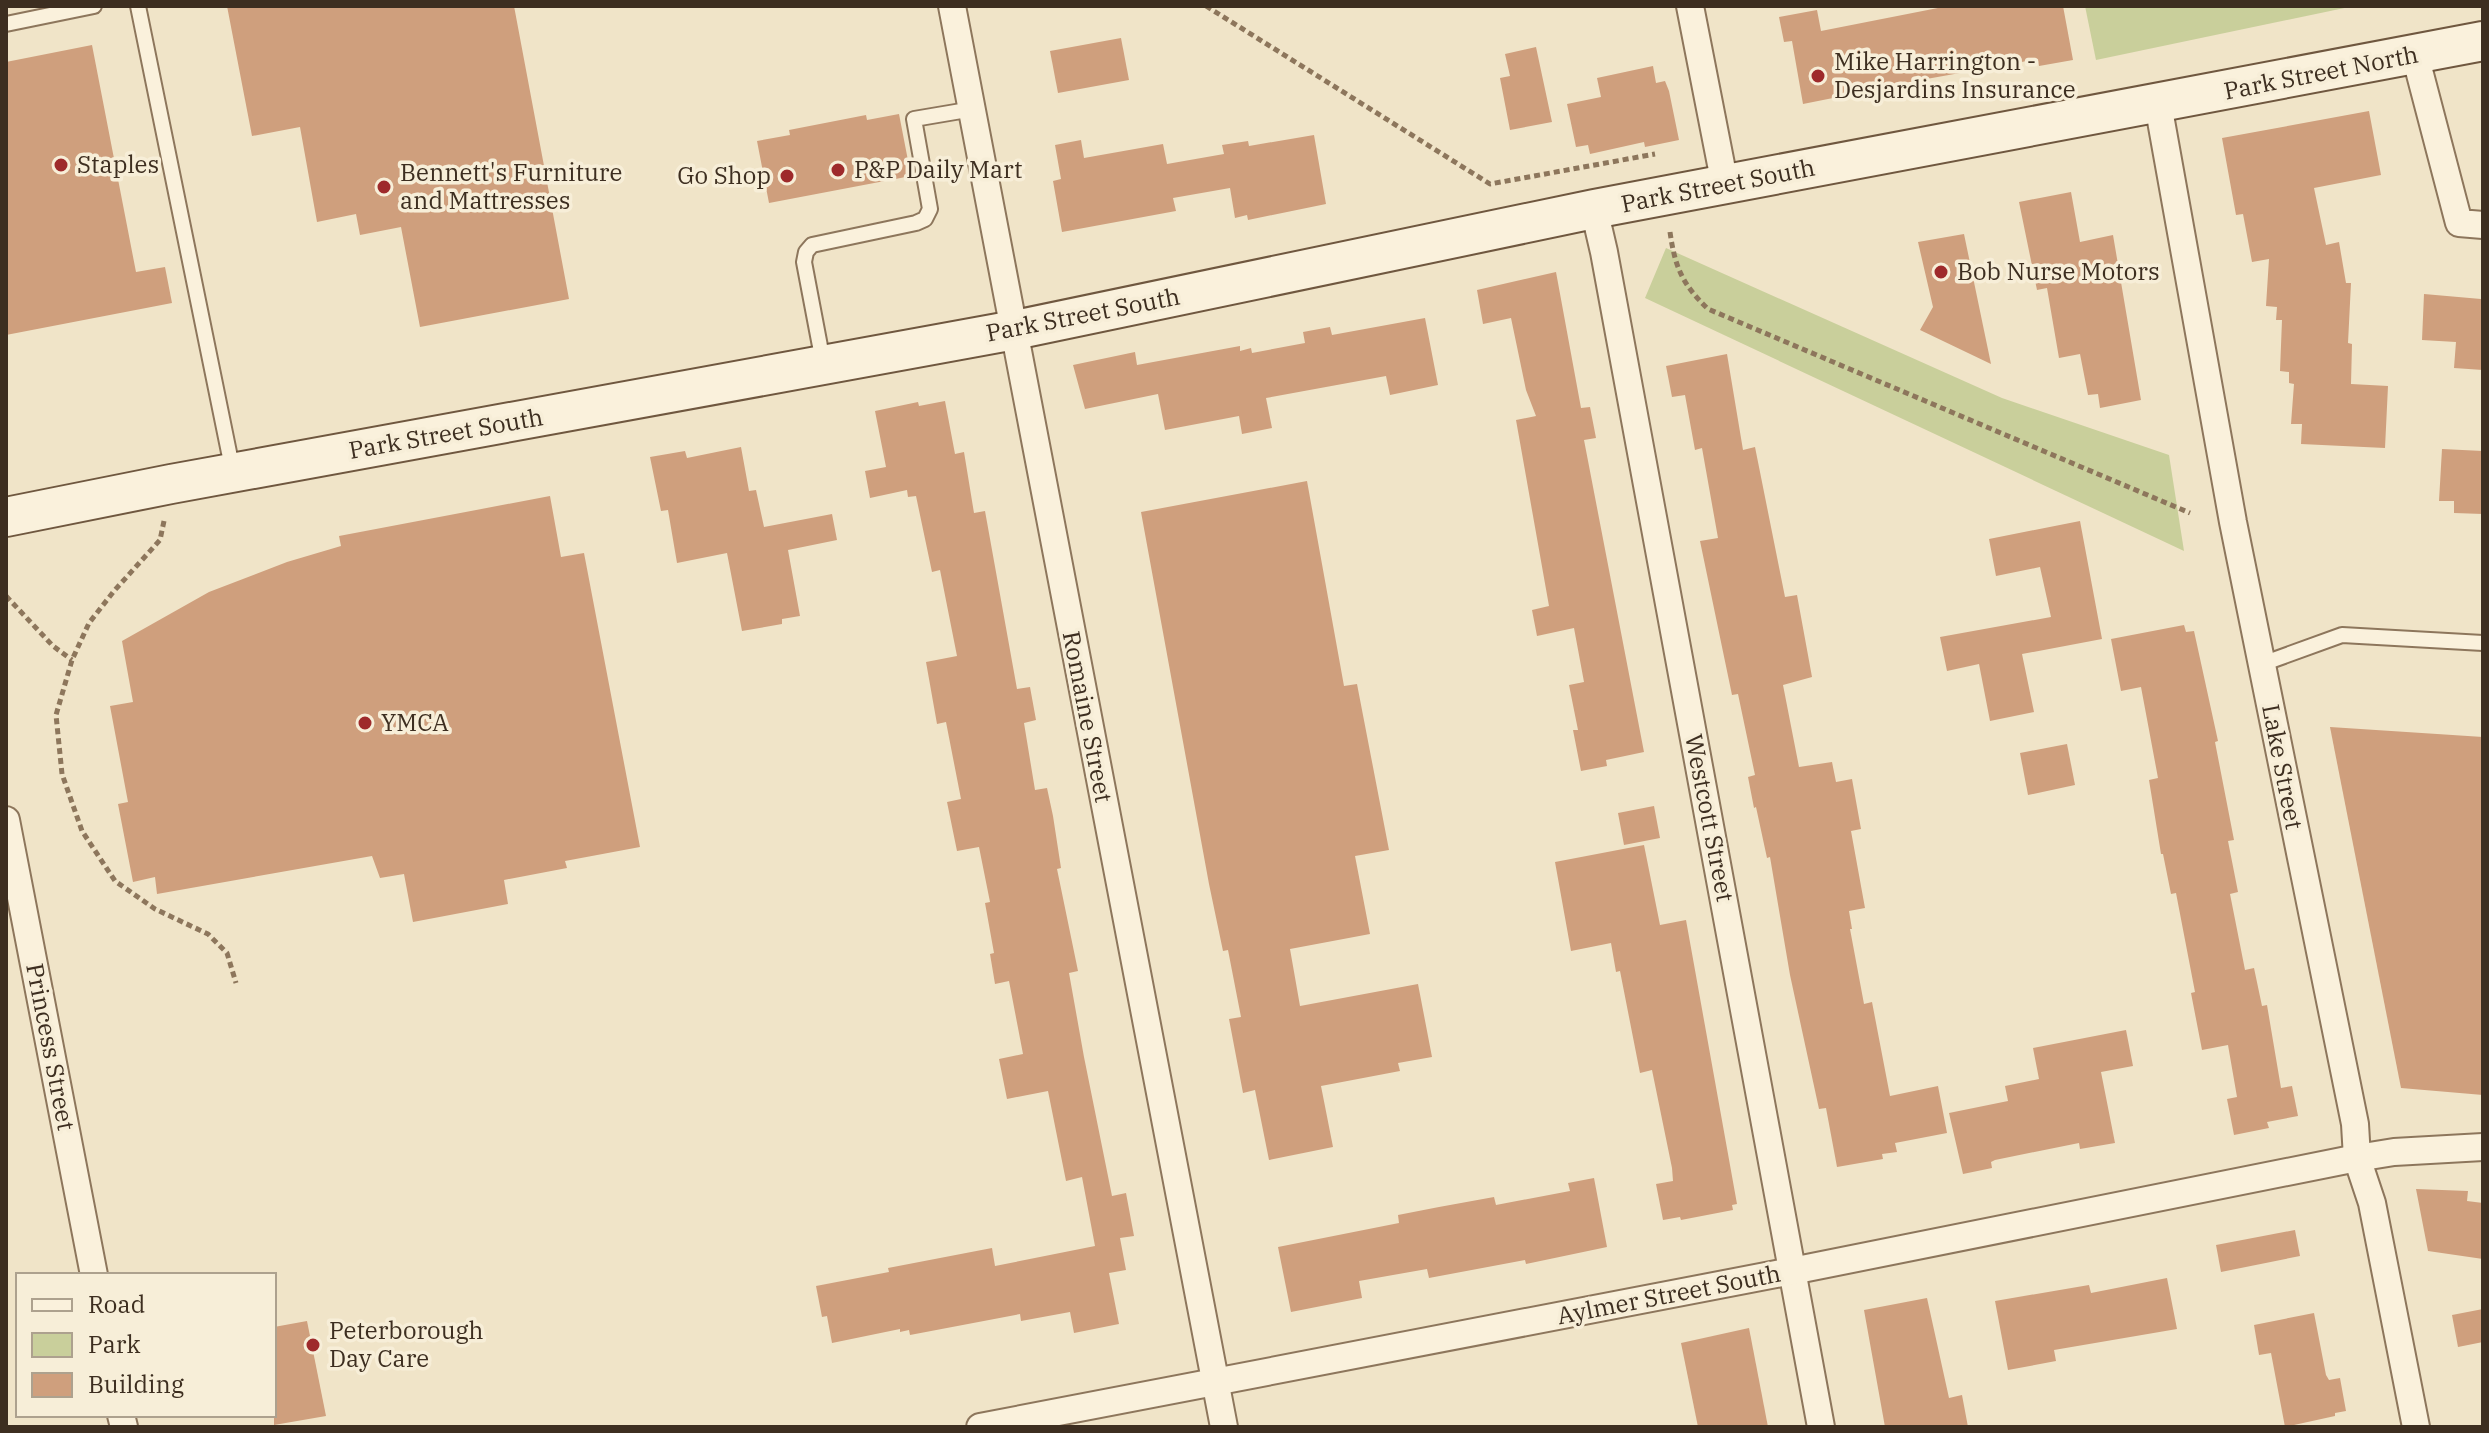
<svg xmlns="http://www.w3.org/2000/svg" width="2489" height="1433" font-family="'IBM Plex Serif',serif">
	<rect width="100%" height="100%" fill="#f0e4c8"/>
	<!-- green -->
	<g fill="#c9cf9b">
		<polygon points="2085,6 2354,6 2096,60"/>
		<polygon points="1666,248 2002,398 2169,455 2184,551 1645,298"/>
	</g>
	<!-- building -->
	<g fill="#cf9f7d">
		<polygon points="227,6 514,6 569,299 420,327 401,227 360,235 356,214 317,222 300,127 252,136"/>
		<polygon points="1948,6 2063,6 2073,60 2039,66 2038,59 1837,95 1838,97 1803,104 1792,41 1784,42 1779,17 1817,10 1821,31"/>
		<polygon points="1121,38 1129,80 1058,93 1050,51"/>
		<polygon points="92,45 136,272 165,267 172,303 6,335 6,62"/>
		<polygon points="1536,47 1552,122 1510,130 1500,78 1510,76 1505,54"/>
		<polygon points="1653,66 1656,83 1665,81 1669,91 1679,140 1645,147 1644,142 1590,154 1588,145 1576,147 1567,104 1601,97 1597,78"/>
		<polygon points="2369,111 2381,175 2314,188 2326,245 2339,242 2346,283 2351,283 2348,343 2352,344 2351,384 2388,386 2385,448 2301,444 2302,424 2291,424 2294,384 2289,383 2289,372 2280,371 2282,320 2276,320 2277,307 2266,306 2269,259 2252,262 2243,214 2236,215 2222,138"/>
		<polygon points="899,114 911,176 769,203 757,141 790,135 789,130 866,115 867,120"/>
		<polygon points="1314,135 1326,204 1248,220 1247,215 1235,218 1230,188 1173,198 1176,211 1062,232 1053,181 1061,179 1055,145 1081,140 1084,158 1163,144 1167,164 1224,154 1222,145 1248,141 1249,146"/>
		<polygon points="2071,192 2080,242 2113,235 2141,400 2100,408 2098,394 2088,395 2080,354 2059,358 2047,288 2037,290 2019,202"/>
		<polygon points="1964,234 1991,364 1920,330 1933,307 1918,242"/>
		<polygon points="1556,272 1581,408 1590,407 1596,438 1584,440 1644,752 1606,760 1607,766 1581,771 1573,730 1578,730 1569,685 1584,682 1574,628 1537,636 1532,610 1549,606 1516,420 1536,416 1526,390 1511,318 1483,324 1477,290"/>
		<polygon points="2424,294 2481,299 2483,370 2454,368 2456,342 2422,340"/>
		<polygon points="1425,318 1438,385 1390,395 1386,376 1266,398 1272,428 1242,434 1239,416 1165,430 1158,394 1085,409 1073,365 1135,352 1137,365 1240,346 1240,351 1251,348 1252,353 1305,343 1303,332 1330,327 1332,335"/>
		<polygon points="1727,354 1743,450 1755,447 1785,597 1797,595 1812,677 1783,685 1799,767 1832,762 1836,782 1852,779 1861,829 1851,831 1865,908 1849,911 1852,929 1850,929 1864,1004 1872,1002 1890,1096 1938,1086 1947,1133 1895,1143 1897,1152 1882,1154 1883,1159 1837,1167 1826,1108 1819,1109 1790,975 1770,857 1767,858 1756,807 1754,808 1748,777 1755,775 1738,694 1732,695 1700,541 1718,538 1702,448 1695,450 1685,395 1672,397 1666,366"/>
		<polygon points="945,401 955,454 964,452 974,513 985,511 1017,689 1030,687 1036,720 1024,723 1035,790 1047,788 1053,816 1061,868 1057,869 1078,971 1069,973 1084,1057 1112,1196 1126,1193 1134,1236 1120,1238 1126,1270 1109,1273 1119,1324 1074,1333 1070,1312 1021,1321 1020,1314 910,1335 909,1330 900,1332 900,1329 832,1343 827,1316 822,1317 816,1286 889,1272 888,1268 992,1248 995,1266 1095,1246 1082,1177 1066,1181 1048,1091 1007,1099 999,1059 1023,1054 1009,981 995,984 990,954 994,953 985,903 990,902 979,847 957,851 947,802 961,799 946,722 937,724 926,662 957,656 940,570 932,572 916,496 908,497 907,490 870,498 865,471 886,467 875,411 918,402 919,406"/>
		<polygon points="741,447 749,491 756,490 764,527 832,514 837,540 788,550 800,616 782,619 782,624 742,631 727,553 677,563 668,510 661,511 650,457 685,451 687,458"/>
		<polygon points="2442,449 2483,451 2483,514 2454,513 2454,501 2439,501"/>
		<polygon points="1307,481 1344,686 1357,684 1389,850 1355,856 1370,934 1290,949 1300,1006 1418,984 1432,1057 1398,1063 1400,1071 1321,1086 1333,1147 1269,1160 1255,1090 1243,1093 1229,1019 1241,1017 1228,950 1223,951 1209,884 1141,512"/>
		<polygon points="550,496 561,557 584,553 640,847 565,861 567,868 504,880 508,904 413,922 404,874 380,878 372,856 157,894 155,877 133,882 118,804 128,802 110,706 133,702 122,641 209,592 287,562 341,546 339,536"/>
		<polygon points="2080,521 2102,639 2022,654 2034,712 1990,721 1979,664 1947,671 1940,637 2051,617 2040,567 1996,576 1989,539"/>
		<polygon points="2184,625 2186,632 2194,631 2218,741 2215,742 2234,840 2228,841 2238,892 2230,894 2245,970 2254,968 2262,1006 2267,1005 2281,1088 2292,1086 2298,1116 2267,1122 2269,1128 2234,1135 2227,1099 2237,1097 2228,1045 2202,1050 2191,993 2195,992 2176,893 2171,894 2163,854 2161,854 2149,780 2158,778 2141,687 2121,691 2111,639"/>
		<polygon points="2330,727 2483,737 2483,1095 2401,1088"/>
		<polygon points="2067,744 2075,785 2028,795 2020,753"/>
		<polygon points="1654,806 1660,838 1624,845 1618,813"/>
		<polygon points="1644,845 1660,925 1686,920 1737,1204 1732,1205 1733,1210 1681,1220 1680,1217 1663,1220 1656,1184 1673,1181 1672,1168 1652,1070 1640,1073 1620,971 1616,972 1611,943 1571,951 1555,862"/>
		<polygon points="2126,1030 2133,1066 2101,1072 2115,1143 2080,1149 2079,1143 1995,1160 1991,1162 1992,1168 1963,1174 1949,1113 2008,1101 2005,1086 2039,1079 2033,1048"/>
		<polygon points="1594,1178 1607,1247 1526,1264 1525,1260 1429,1278 1427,1269 1359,1281 1362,1298 1291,1312 1278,1247 1399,1223 1398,1215 1439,1207 1494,1197 1496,1205 1570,1191 1568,1183"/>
		<polygon points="2416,1189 2468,1191 2467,1201 2483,1203 2483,1259 2428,1251"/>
		<polygon points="2295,1230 2300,1256 2221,1272 2216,1245"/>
		<polygon points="2167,1278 2177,1329 2054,1350 2056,1361 2008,1370 1995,1301 2089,1285 2091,1293"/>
		<polygon points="1927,1298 1949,1398 1962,1395 1968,1427 1885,1427 1864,1310"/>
		<polygon points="2483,1309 2483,1342 2458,1347 2452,1315"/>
		<polygon points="2314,1313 2326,1375 2329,1380 2340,1378 2346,1411 2335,1413 2335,1416 2285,1427 2271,1353 2259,1355 2254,1325"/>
		<polygon points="307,1321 326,1416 274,1425 274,1327"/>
		<polygon points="1749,1328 1768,1427 1698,1427 1681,1343"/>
	</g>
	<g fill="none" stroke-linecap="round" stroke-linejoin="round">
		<!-- service casing -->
		<g stroke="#8d765c" stroke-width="18">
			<g id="service">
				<polyline points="138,6 233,472"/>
				<polyline points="6,24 94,6"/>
				<polyline points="823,362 804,262 806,252 812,245 916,223 925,219 930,209 914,119 973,109"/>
				<polyline points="2262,664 2342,635 2483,643"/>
			</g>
		</g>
		<!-- minor casing -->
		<g stroke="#8d765c" stroke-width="30">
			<g id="minor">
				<polyline points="952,6 1224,1427"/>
				<polyline points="1690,6 1725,185"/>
				<polyline points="2415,55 2459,223 2483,225"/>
				<polyline points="2158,104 2233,522 2355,1124 2357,1158 2372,1203 2416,1427"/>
				<polyline points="1594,209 1604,252 1821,1427"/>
				<polyline points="6,820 94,1275"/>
				<polyline points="121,1415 124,1427"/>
				<polyline points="980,1427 1792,1271 2357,1158 2394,1152 2483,1147"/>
			</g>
		</g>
		<!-- secondary casing -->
		<g stroke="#6f573f" stroke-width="42">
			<polyline id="secondary" points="6,517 171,484 1015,330 1594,209 2483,41"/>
		</g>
		<!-- path -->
		<g stroke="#8d765c" stroke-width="5" stroke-dasharray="6 4" stroke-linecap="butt">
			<polyline points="1206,6 1490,184 1655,154"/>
			<path d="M1670 232C1675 267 1682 284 1708 309L2190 513"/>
			<polyline points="164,521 160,540 114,591 89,623 72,660 56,715 62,774 82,831 115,881 155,909 208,934 227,953 236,983"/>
			<polyline points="6,596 53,646 72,660"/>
		</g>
		<!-- service -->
		<use href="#service" stroke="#faf1dc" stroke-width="14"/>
		<!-- minor -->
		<use href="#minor" stroke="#faf1dc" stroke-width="26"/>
		<!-- secondary -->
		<use href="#secondary" stroke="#faf1dc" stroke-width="38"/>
	</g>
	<!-- markers -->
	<g fill="#9e2a2b" stroke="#f7eed8" stroke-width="3">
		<circle cx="1818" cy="76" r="8"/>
		<circle cx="61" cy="165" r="8"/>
		<circle cx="838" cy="170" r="8"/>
		<circle cx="787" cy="176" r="8"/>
		<circle cx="384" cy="187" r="8"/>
		<circle cx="1941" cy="272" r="8"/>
		<circle cx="365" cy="723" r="8"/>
		<circle cx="313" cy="1345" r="8"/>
	</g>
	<g text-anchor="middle" stroke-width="7" stroke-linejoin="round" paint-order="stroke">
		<!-- poi labels -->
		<g font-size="24" fill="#3d2e20" stroke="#f7eed8" text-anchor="start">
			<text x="1834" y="70">Mike Harrington -<tspan x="1834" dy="28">Desjardins Insurance</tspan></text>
			<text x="77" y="173">Staples</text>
			<text x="854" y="178">P&amp;P Daily Mart</text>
			<text x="400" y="181">Bennett's Furniture<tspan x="400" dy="28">and Mattresses</tspan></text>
			<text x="771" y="184" text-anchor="end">Go Shop</text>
			<text x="1957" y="280">Bob Nurse Motors</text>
			<text x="381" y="731">YMCA</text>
			<text x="329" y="1339">Peterborough<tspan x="329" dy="28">Day Care</tspan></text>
		</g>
		<!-- street labels -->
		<g font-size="24" fill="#3d2e20" stroke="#f7eed8">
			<text transform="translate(2321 73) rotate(-11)" y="8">Park Street North</text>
			<text transform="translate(1718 186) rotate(-11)" y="8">Park Street South</text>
			<text transform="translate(1083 315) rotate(-11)" y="8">Park Street South</text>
			<text transform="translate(446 434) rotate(-10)" y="8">Park Street South</text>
			<text transform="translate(1087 717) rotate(79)" y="8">Romaine Street</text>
			<text transform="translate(2282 767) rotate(79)" y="8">Lake Street</text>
			<text transform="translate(1709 818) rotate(79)" y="8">Westcott Street</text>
			<text transform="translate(50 1047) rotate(79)" y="8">Princess Street</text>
			<text transform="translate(1669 1295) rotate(-11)" y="8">Aylmer Street South</text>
		</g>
	</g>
	<!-- border -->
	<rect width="2489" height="1433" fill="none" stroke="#3d2e20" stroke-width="16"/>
	<!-- legend -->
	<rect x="16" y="1273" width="260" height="144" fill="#f7eed8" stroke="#ada18e" stroke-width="2"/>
	<rect x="32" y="1299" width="40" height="12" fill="#faf1dc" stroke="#ada18e" stroke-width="2"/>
	<text x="88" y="1313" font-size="24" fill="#3d2e20">Road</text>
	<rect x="32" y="1333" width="40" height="24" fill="#c9cf9b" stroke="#ada18e" stroke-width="2"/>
	<text x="88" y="1353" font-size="24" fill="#3d2e20">Park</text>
	<rect x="32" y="1373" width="40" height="24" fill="#cf9f7d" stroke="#ada18e" stroke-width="2"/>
	<text x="88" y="1393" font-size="24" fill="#3d2e20">Building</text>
</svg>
